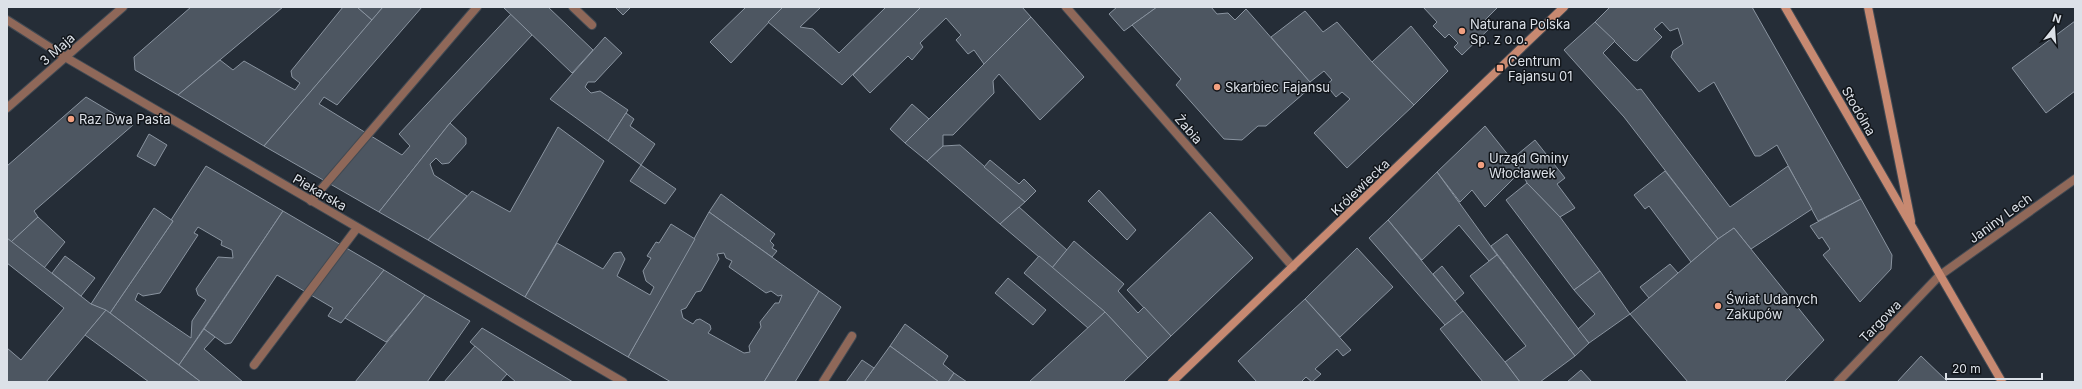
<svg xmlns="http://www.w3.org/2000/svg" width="2082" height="389" font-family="Inter,sans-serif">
	<rect width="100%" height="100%" fill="#252d37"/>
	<!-- building -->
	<g fill="#4d5661" stroke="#8a94a0" fill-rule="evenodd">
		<polygon points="191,7 283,7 178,95 135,70 134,57"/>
		<polygon points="343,7 357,7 372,20 264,146 178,95 220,60 233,70 244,61 295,90 300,83 292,77 291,71"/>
		<polygon points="357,7 383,7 372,20"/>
		<polygon points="383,7 422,7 337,105 324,97 319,104 402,155 410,146 399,134 511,14 532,35 450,123 379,212 264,146"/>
		<polygon points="503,7 548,7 593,50 572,73"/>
		<polygon points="615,7 631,7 623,15"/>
		<polygon points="746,7 783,7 731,63 710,42"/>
		<polygon points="783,7 821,7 800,27 813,29 839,53 886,7 921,7 842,85 768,22"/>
		<polygon points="921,7 1022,7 1031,17 984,64 974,50 968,54 956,40 961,35 946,18 920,43 923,47 912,60 908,56 870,93 853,75"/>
		<polygon points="1117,7 1157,7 1124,31 1109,14"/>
		<polygon points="1157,7 1211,7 1217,14 1228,13 1235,20 1246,9 1310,82 1310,88 1266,126 1258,126 1242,140 1224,139 1176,85 1181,79 1132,25"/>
		<polygon points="1423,7 1498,7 1485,20 1491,27 1462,55 1454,47 1458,43 1449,34 1445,38 1433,26 1437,22"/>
		<polygon points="1610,7 1752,7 1861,199 1818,221 1777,145 1760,156 1755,156 1714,82 1699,92 1671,57 1673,51 1683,44 1678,28 1670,31 1662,22 1654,29 1662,37 1637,61 1633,60 1595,22"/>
		<polygon points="1305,11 1323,32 1337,22 1372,62 1414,105 1347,168 1314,133 1350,99 1342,92 1336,97 1326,85 1332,80 1324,71 1310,82 1271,37"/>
		<polygon points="1031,17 1084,77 1040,120 999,74 993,81 994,93 953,135 943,135 943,146 927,161 905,143"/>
		<polygon points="2075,21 2075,91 2046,113 2012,68"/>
		<polygon points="1595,22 1615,41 1603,53 1637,90 1641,89 1730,207 1788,166 1812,209 1751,249 1734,228 1718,239 1624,117 1564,50"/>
		<polygon points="1411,26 1448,71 1414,105 1372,62"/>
		<polygon points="605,37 622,53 595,82 588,82 585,87 591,93 600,91 628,110 608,141 550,99"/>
		<polygon points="86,97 133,125 34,211 38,217 11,242 7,238 7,166"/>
		<polygon points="912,104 929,119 905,143 890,129"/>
		<polygon points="626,113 634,119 630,126 655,144 641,165 608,141"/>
		<polygon points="450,123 466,138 466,144 449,163 442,164 436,158 430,164 434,175 467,196 428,240 379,212"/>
		<polygon points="1485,126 1521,171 1485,207 1472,190 1460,202 1437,172"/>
		<polygon points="558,127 604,161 525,297 428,240 472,191 510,212"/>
		<polygon points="149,134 167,145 155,166 137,156"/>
		<polygon points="1535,140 1565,178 1557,184 1575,208 1560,217 1527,183 1521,171 1512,159"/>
		<polygon points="960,145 1025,202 1000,224 927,161 943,146"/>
		<polygon points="990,160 1019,184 1024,179 1036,191 1025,202 984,167"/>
		<polygon points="641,165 676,189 665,204 630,181"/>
		<path d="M206 166 283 211 179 365 110 313 173 221 171 220ZM198 227 222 241 221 245 232 250 233 258 218 257 196 289 198 295 206 300 192 321 191 338 135 300 138 293 143 296 160 293 198 235 194 233Z"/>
		<polygon points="1665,171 1718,239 1691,262 1649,206 1645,209 1634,195"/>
		<polygon points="1437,172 1497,255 1489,261 1459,225 1422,260 1388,220"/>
		<polygon points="1527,183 1560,217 1600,271 1574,290 1506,200"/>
		<polygon points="1099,190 1136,230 1127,240 1088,201"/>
		<polygon points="721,194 775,234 770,241 774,245 772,248 777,251 772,257 709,212"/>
		<polygon points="1861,199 1892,255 1891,269 1860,302 1823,255 1830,249 1822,237 1819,239 1810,226"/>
		<polygon points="1019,207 1067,250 1052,268 1000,224"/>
		<polygon points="154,208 173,221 110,313 91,304"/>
		<polygon points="283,211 384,270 341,323 328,316 333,308 277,275 231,343 225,344 204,329"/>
		<path d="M709 212 819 291 764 382H671L628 357ZM724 253 726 258 732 261 729 267 766 293 771 291 778 296 782 295 779 303H775L760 322 761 327 749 346 750 352 744 353 708 333 711 329 710 325 700 319 696 320 693 324 683 318 681 310 686 308 696 292 701 291 719 259 717 254Z"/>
		<polygon points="1210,212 1253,258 1171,336 1127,290"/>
		<polygon points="38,217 65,242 44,268 11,242"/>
		<polygon points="1388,220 1463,311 1445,325 1369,238"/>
		<polygon points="671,224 695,239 628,357 525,297 557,243 603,269 614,253 621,252 625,259 617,276 650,295 654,287 646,281 643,271 651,258 647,256 656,242 659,243"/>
		<polygon points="1734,228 1824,340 1784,382 1688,382 1630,314 1718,239"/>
		<polygon points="1507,234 1589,343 1575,356 1491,246"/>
		<polygon points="7,238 91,304 106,310 46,382 7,382 7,348 21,360 64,308 7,263"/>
		<polygon points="1074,241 1124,284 1118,291 1138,313 1144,307 1171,336 1148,358 1105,312 1052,268"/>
		<polygon points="1357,248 1393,287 1340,337 1305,299"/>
		<polygon points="1497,255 1575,356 1540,382 1520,382 1505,362 1526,346 1470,276"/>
		<polygon points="65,256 95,278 81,296 52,273"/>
		<polygon points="1039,256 1105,312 1088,328 1024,273"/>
		<polygon points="1670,264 1678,273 1649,298 1640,287"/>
		<polygon points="1442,266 1464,293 1455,301 1433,274"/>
		<polygon points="384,270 425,295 386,342 345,318"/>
		<polygon points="1600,271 1630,314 1589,343 1578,329 1595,314 1574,290"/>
		<polygon points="1008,278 1046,310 1033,325 995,293"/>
		<polygon points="819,291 841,307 795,382 764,382"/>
		<polygon points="425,295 470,321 427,382 355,382"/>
		<polygon points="1305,299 1351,350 1343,356 1337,349 1315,369 1321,374 1312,382 1306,377 1301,382 1257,382 1238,361"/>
		<polygon points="106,310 110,313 201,382 149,382 85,335"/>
		<polygon points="1463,311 1505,362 1520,382 1483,382 1440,329"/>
		<polygon points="1105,312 1148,358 1123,382 1029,382"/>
		<polygon points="905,324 948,356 943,364 954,373 948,382 939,382 890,346"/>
		<polygon points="482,328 573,382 516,382 470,342"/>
		<polygon points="204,329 215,337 204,349 243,382 201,382 179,365"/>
		<polygon points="475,346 507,374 500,382 444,382"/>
		<polygon points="890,346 939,382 864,382"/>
		<polygon points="1921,356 1948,382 1897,382"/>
		<polygon points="862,360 874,368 864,382 846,382"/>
		<polygon points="1581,370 1592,382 1567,382"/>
		<polygon points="954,373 967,382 948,382"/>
	</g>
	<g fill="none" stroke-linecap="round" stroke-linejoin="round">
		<!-- lane casing -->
		<g stroke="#424a53" stroke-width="10">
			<g id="lane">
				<polyline points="573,7 592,25"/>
				<polyline points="311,201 477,7"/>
				<polyline points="254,365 357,228"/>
				<polyline points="823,382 852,336"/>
			</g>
		</g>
		<!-- street casing -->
		<g stroke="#424a53" stroke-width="10">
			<g id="street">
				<polyline points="1066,7 1293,267"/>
				<polyline points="7,20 65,57 623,382"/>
				<polyline points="7,108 123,7"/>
				<polyline points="1838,382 1939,276 2075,179"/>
			</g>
		</g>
		<!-- secondary casing -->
		<g stroke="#424a53" stroke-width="10">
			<g id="secondary">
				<polyline points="1785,7 2002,382"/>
				<polyline points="1868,7 1911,221"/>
				<polyline points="1172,382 1564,7"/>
			</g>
		</g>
		<!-- lane -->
		<use href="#lane" stroke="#8f6859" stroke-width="8"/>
		<!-- street -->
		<use href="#street" stroke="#8f6859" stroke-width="8"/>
		<!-- secondary -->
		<use href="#secondary" stroke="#c78971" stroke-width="8"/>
	</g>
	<!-- markers -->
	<g fill="#f2a080" stroke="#11151a" stroke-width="1.5">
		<circle cx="1462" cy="31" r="4"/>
		<rect x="1496" y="64" width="8" height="8" rx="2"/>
		<circle cx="1217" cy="87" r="4"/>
		<circle cx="71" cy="119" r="4"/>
		<circle cx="1481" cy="165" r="4"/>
		<circle cx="1718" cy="306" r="4"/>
	</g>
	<g text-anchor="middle" stroke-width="3" stroke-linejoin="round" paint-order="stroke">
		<!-- poi labels -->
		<g font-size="13" fill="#dce1e8" stroke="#11151a" text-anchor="start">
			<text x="1470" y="29">Naturana Polska<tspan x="1470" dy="15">Sp. z o.o.</tspan></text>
			<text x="1508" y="66">Centrum<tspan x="1508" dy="15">Fajansu 01</tspan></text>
			<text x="1225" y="92">Skarbiec Fajansu</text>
			<text x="79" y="124">Raz Dwa Pasta</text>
			<text x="1489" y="163">Urząd Gminy<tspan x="1489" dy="15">Włocławek</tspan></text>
			<text x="1726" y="304">Świat Udanych<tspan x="1726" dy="15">Zakupów</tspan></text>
		</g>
		<!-- street labels -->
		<g font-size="13" fill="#dce1e8" stroke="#11151a">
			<text transform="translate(57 49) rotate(-41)" y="5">3 Maja</text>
			<text transform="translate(1859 111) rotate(60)" y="5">Stodólna</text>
			<text transform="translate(1189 129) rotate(49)" y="5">Żabia</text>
			<text transform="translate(1360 187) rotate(-44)" y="5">Królewiecka</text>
			<text transform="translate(320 192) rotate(30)" y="5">Piekarska</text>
			<text transform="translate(2000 218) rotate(-36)" y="5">Janiny Lech</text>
			<text transform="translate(1880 321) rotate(-46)" y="5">Targowa</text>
		</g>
	</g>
	<!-- border -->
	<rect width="2082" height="389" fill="none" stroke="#dce1e8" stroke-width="16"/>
	<!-- north arrow -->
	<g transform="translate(2054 28) rotate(17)" stroke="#11151a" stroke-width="3" paint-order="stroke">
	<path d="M0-3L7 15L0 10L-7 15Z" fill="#dce1e8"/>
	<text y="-6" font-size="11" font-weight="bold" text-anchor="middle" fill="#dce1e8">N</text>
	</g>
	<!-- scale -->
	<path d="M1946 373v6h96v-6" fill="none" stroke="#dce1e8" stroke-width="2"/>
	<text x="1952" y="373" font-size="12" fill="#dce1e8" stroke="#11151a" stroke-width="3" paint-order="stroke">20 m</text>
</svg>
